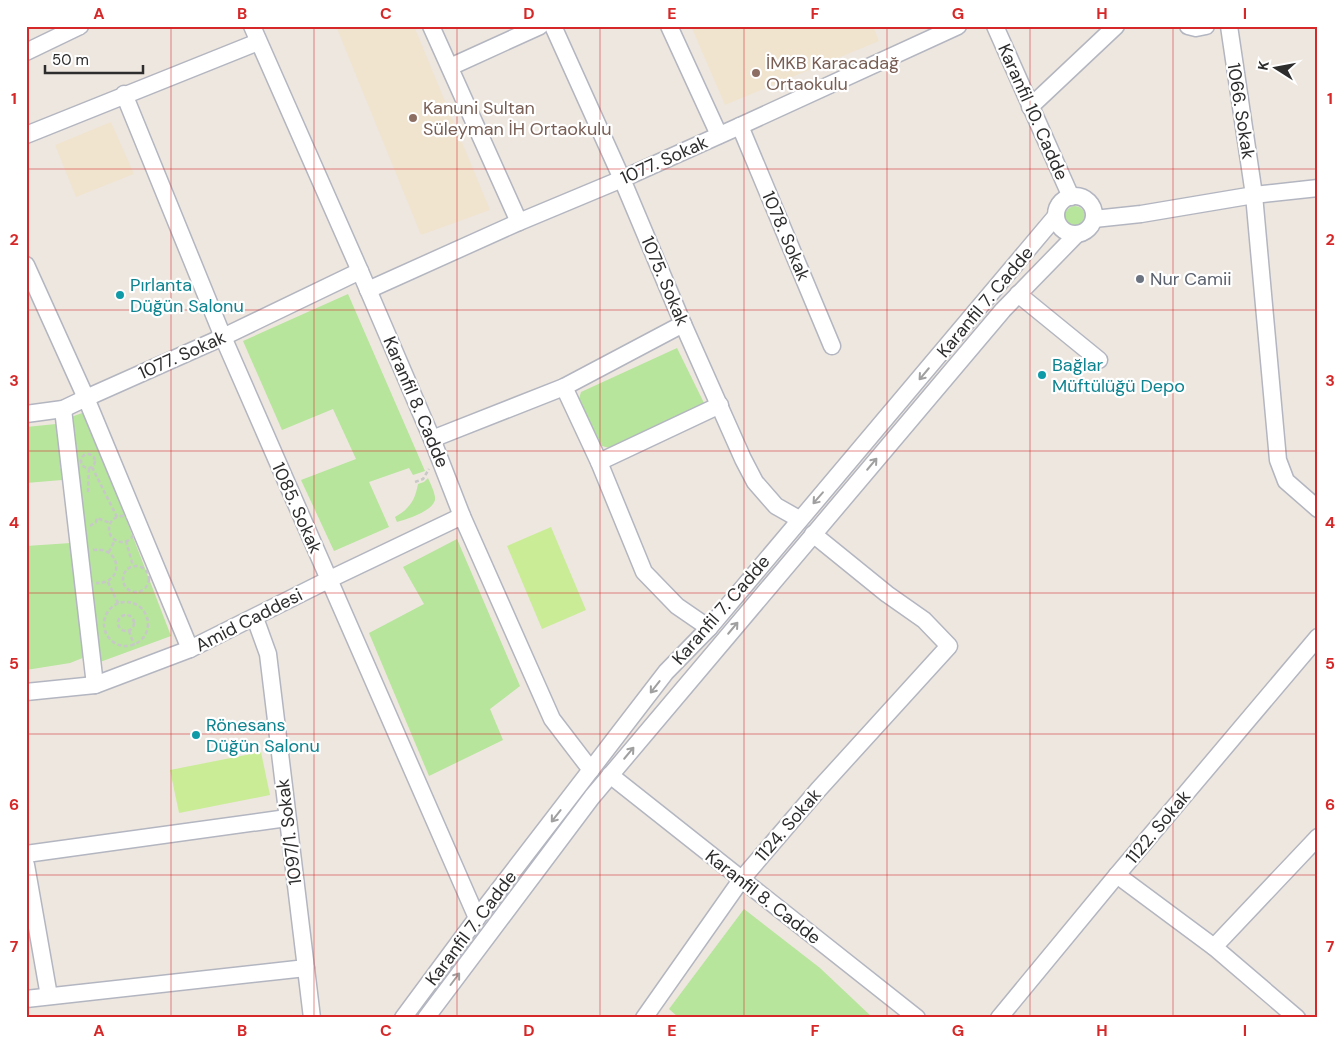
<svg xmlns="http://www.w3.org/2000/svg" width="1344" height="1044" font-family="'DM Sans',sans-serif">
	<rect width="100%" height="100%" fill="#eee7df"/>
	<!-- education -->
	<g fill="#f0e4cf">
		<polygon points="336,26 414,26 490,210 421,235"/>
		<polygon points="691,26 873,26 879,41 725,105"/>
		<polygon points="111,122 134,174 76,197 55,145"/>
	</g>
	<!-- green -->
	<g fill="#b6e59b">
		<circle cx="1075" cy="216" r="10"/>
		<polygon points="348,294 425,471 413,475 409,468 369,482 389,527 334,551 301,480 356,459 333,409 282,430 243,341"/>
		<polygon points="677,348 704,403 613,449 602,446 579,399 581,392"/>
		<polygon points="85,412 171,636 100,662 71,417"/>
		<polygon points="56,424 62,480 26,483 26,427"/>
		<path d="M428 478C430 483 434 490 435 497 437 510 407 519 397 522L395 517C409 509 415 501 418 484L424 482Z"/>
		<polygon points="457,539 520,686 490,709 503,740 429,776 369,633 424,604 403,567"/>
		<polygon points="71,543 85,657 70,663 26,670 26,546"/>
		<polygon points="744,909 820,968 873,1018 679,1018 669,1009"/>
	</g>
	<!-- pitch -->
	<g fill="#caec97">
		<polygon points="551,527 586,610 542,629 507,546"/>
		<polygon points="261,752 270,795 179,813 170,770"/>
	</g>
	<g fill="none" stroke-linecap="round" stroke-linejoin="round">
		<!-- minor casing -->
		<g stroke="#b3b6c0" stroke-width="19">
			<g id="minor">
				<polyline points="252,26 360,271 432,439 462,516 552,719 591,770"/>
				<polyline points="431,26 519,222"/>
				<polyline points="553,26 622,179 683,324 743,459 755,482 776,506 799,519"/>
				<polyline points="669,26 719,135"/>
				<polyline points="995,26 1071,197"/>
				<polyline points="1188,26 1196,28 1206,26"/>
				<polyline points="1229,26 1254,195 1278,460 1286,481 1318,509"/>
				<polyline points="26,52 80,26"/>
				<polyline points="450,67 540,26"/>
				<polyline points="124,94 223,337 477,918"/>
				<polyline points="1030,107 1116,26"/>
				<polyline points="740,126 832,346"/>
				<polyline points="26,135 258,42"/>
				<circle cx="1075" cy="215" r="19"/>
				<polyline points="1094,219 1141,214 1254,195 1318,188"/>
				<polyline points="26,265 86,398 190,649"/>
				<polyline points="368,290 519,222 622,179 740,126 958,26"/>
				<polyline points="1018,294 1099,360"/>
				<polyline points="564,387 599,462 644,572 677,606 709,628"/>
				<polyline points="63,409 95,685"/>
				<polyline points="26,414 63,409 86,398 223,337 360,271"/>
				<polyline points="432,439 564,387 683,324"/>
				<polyline points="599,462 720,405"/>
				<polyline points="255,618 268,654 312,1018"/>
				<polyline points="26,692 95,685 190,649 328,580 462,516"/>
				<polyline points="610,775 917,1018"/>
				<polyline points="26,854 287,818"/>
				<polyline points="26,865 49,996"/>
				<polyline points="1117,875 1214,947 1297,1018"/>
				<polyline points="1214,947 1318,837"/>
				<polyline points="26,999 306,968"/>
				<polyline points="403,1018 477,918 666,672 709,628 1056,216"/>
				<polyline points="426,1018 592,797 1003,310 1077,234"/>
				<polyline points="644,1018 741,880 818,790 949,646 924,620 887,594 813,534"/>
				<polyline points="999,1018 1117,875 1318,637"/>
			</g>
		</g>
		<!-- path -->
		<g stroke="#c8c8c8" stroke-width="2.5" stroke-dasharray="4 2.5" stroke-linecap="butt">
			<circle cx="88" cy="461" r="7"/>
			<polyline points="92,467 117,517"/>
			<polyline points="415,482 423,479 429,469"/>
			<polyline points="88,492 89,468"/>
			<circle cx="122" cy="529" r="13"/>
			<polyline points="90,526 96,522 97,518 110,523"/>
			<polyline points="126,541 133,566"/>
			<path d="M93 550C122 546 125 584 96 583"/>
			<polyline points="109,552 115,540"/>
			<circle cx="136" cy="579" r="13"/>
			<polyline points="108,582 118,603"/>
			<circle cx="126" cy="624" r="22"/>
			<circle cx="126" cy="623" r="8"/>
			<polyline points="129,631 134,645"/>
		</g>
		<!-- minor -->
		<use href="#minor" stroke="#fff" stroke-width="16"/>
	</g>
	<!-- one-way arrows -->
	<defs><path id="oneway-shaft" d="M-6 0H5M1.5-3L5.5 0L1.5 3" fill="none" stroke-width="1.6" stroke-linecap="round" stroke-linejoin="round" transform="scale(1.25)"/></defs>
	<g stroke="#a0a0a0">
		<use href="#oneway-shaft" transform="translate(924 374) rotate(130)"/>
		<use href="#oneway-shaft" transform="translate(872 464) rotate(-50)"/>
		<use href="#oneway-shaft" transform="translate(818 498) rotate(131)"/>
		<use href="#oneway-shaft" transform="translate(733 628) rotate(-50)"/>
		<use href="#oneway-shaft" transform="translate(655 687) rotate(128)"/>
		<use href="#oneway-shaft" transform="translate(629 753) rotate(-50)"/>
		<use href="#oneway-shaft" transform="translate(556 816) rotate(128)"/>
		<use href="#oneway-shaft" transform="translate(455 979) rotate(-53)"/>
	</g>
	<!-- grid -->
	<path fill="none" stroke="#d62828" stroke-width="1" stroke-opacity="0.55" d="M171 26V1018M314 26V1018M457 26V1018M600 26V1018M744 26V1018M887 26V1018M1030 26V1018M1173 26V1018M26 169H1318M26 310H1318M26 451H1318M26 593H1318M26 734H1318M26 875H1318"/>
	<!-- markers -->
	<g fill="#8d6e63" stroke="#fff" stroke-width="2">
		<circle cx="756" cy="73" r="5"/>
		<circle cx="413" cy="118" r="5"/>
	</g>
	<circle fill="#6b7280" stroke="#fff" stroke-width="2" cx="1140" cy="279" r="5"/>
	<g fill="#0f9aa8" stroke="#fff" stroke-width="2">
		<circle cx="120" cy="295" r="5"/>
		<circle cx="1042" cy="375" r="5"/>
		<circle cx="196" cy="735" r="5"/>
	</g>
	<g text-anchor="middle" stroke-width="4.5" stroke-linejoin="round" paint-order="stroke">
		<!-- education labels -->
		<g font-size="18" fill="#785e54" stroke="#fff" text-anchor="start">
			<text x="766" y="69">İMKB Karacadağ<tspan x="766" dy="21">Ortaokulu</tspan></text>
			<text x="423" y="114">Kanuni Sultan<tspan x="423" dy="21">Süleyman İH Ortaokulu</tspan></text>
		</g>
		<!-- street labels -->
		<g font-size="18" fill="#2d2d2d" stroke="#fff">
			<text transform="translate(1241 111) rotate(81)" y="6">1066. Sokak</text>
			<text transform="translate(1033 112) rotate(66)" y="6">Karanfil 10. Cadde</text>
			<text transform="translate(664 160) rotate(-24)" y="6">1077. Sokak</text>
			<text transform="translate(786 236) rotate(67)" y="6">1078. Sokak</text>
			<text transform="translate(665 281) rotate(67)" y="6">1075. Sokak</text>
			<text transform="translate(985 302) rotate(-50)" y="6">Karanfil 7. Cadde</text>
			<text transform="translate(182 355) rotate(-24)" y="6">1077. Sokak</text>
			<text transform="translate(416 402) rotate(67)" y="6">Karanfil 8. Cadde</text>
			<text transform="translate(297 508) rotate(66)" y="6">1085. Sokak</text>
			<text transform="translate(721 610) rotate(-49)" y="6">Karanfil 7. Cadde</text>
			<text transform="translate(249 620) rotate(-27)" y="6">Amid Caddesi</text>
			<text transform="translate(788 825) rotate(-49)" y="6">1124. Sokak</text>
			<text transform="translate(1158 827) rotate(-50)" y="6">1122. Sokak</text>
			<text transform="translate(289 832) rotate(-97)" y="6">1097/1. Sokak</text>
			<text transform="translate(763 897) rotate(38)" y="6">Karanfil 8. Cadde</text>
			<text transform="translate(471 928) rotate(-53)" y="6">Karanfil 7. Cadde</text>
		</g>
		<!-- worship labels -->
		<g font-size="18" fill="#5b616d" stroke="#fff" text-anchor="start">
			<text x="1150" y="285">Nur Camii</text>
		</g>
		<!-- culture labels -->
		<g font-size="18" fill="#0d838f" stroke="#fff" text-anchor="start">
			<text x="130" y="291">Pırlanta<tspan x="130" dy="21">Düğün Salonu</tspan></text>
			<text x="1052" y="371">Bağlar<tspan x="1052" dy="21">Müftülüğü Depo</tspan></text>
			<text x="206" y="731">Rönesans<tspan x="206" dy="21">Düğün Salonu</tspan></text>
		</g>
	</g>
	<!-- border -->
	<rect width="1344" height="1044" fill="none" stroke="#ffffff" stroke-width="55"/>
	<!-- north arrow -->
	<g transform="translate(1276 68) rotate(281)" stroke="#ffffff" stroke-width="4" paint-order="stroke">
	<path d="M0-4L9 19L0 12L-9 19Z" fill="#2d2d2d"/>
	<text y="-8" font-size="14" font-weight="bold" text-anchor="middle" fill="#2d2d2d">K</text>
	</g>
	<!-- scale -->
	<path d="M45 65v8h98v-8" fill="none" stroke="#2d2d2d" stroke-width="2.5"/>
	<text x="52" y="65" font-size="15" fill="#2d2d2d" stroke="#ffffff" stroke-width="4" paint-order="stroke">50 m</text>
	<rect x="28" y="28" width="1288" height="988" fill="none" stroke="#d62828" stroke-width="2"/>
	<g font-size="16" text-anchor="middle" font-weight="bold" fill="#d62828">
		<text x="99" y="19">A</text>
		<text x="242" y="19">B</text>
		<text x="386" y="19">C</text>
		<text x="529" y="19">D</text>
		<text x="672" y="19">E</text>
		<text x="815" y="19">F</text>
		<text x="958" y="19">G</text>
		<text x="1102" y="19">H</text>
		<text x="1245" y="19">I</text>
		<text x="14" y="104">1</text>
		<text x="1330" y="104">1</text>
		<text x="14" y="245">2</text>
		<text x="1330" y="245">2</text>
		<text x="14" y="386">3</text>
		<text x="1330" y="386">3</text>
		<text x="14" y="528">4</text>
		<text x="1330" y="528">4</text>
		<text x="14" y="669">5</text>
		<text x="1330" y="669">5</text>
		<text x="14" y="810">6</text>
		<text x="1330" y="810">6</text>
		<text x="14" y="952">7</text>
		<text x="1330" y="952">7</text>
		<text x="99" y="1036">A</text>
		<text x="242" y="1036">B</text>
		<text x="386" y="1036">C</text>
		<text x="529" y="1036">D</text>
		<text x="672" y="1036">E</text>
		<text x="815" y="1036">F</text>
		<text x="958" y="1036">G</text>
		<text x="1102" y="1036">H</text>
		<text x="1245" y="1036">I</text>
	</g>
</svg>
